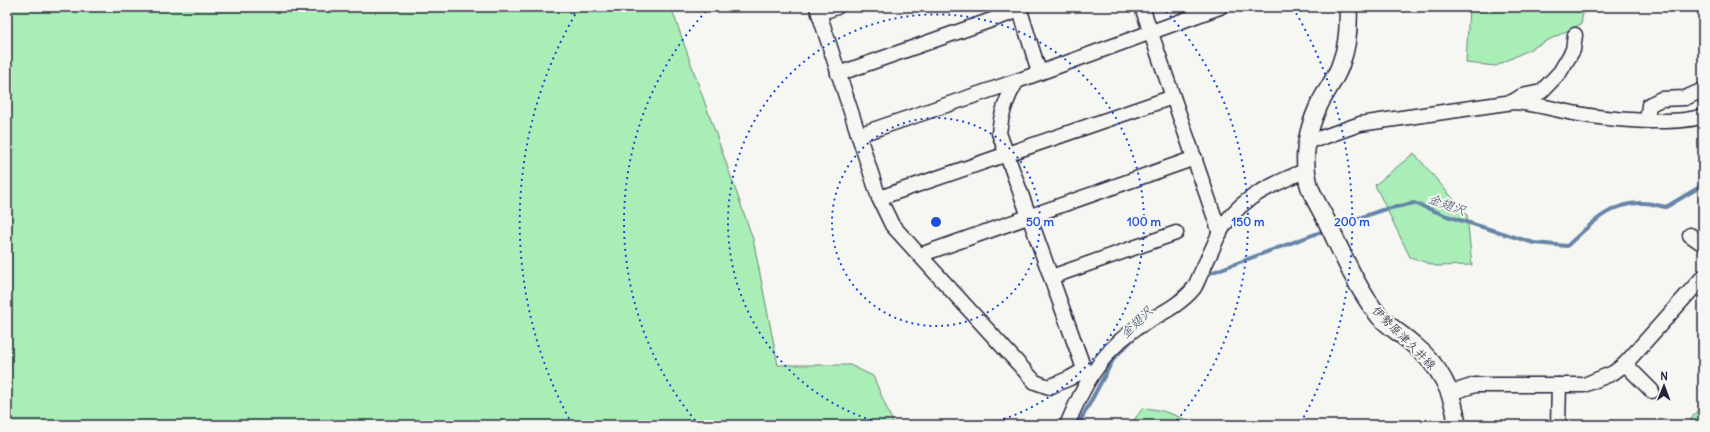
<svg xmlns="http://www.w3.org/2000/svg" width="1710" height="432" font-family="Delius,'Klee One',sans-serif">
	<rect width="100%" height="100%" fill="#f6f6f2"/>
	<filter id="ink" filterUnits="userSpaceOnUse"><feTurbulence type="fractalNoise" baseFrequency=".025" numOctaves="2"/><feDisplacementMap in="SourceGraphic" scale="8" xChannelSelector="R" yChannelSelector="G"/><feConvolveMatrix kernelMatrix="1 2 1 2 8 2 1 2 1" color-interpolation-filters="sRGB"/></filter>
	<g filter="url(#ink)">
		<!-- green -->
		<g fill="#a9edb7" stroke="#668879">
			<polygon points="7,7 671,7 753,239 778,365 850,365 873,376 894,425 7,425"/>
			<polygon points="1469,7 1584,7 1581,24 1496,66 1466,63"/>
			<polygon points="1414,153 1467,215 1472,265 1436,266 1410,257 1375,185"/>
			<polygon points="1703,402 1703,425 1687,425"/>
			<path d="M1143 408C1162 409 1179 416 1196 425H1130Z"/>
		</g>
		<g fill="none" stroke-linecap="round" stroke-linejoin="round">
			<!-- stream -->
			<g stroke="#6684a8" stroke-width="4">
				<path d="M1334 227 1382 210 1414 203 1447 216 1534 243 1567 246C1590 225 1611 201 1644 203 1651 203 1659 206 1666 207L1703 185"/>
				<polyline points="1205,275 1326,230"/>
				<polyline points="1172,300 1193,280"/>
				<polyline points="1078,425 1114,358 1135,337"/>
			</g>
			<!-- minor casing -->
			<g stroke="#22223b" stroke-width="17">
				<g id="minor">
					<polyline points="817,7 879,198 892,225 1035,382 1049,387 1070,378 1084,370"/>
					<polyline points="1019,7 1039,72"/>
					<polyline points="1142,7 1220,233"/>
					<polyline points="819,13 837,7"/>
					<polyline points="838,74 1020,10"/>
					<polyline points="1514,101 1522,96 1541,92 1560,72 1573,50 1575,35"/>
					<polyline points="1647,120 1649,105 1661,99 1685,98 1703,90"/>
					<polyline points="858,135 1017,81"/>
					<path d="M1307 138 1318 139 1360 124 1513 102C1533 103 1553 109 1573 113 1603 119 1675 126 1703 116"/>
					<polyline points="879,198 1173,97"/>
					<polyline points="1690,235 1703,244"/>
					<polyline points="920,255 1195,158"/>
					<polyline points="1051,277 1176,233"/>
					<polyline points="1625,364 1652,391"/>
					<path d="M1088 380 999 133C1001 113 1006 98 1017 81L1220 7"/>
					<polyline points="1450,393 1475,385 1584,385 1613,373 1625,364 1703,277"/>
					<path d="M1067 425C1082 389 1099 355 1132 331 1152 317 1178 308 1194 288 1197 283 1199 277 1202 271 1207 260 1213 248 1218 236 1236 198 1271 186 1306 170"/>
					<polyline points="1558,425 1559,385"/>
				</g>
			</g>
			<!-- major casing -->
			<g stroke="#22223b" stroke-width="20">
				<path id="major" d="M1348 7C1349 27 1348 45 1341 63 1337 77 1328 88 1321 101 1308 127 1301 156 1309 185 1313 198 1322 211 1328 224 1343 255 1357 289 1379 316 1389 327 1403 335 1414 345 1439 365 1454 393 1457 425"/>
			</g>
			<!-- minor -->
			<use href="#minor" stroke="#f6f6f2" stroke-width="14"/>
			<!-- major -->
			<use href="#major" stroke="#f6f6f2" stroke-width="17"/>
		</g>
	</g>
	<!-- distance rings -->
	<g fill="none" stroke="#1d4ed8" stroke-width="2" stroke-dasharray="2 4">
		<circle cx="936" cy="222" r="104"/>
		<path d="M889 425A208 208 0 1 1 983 425"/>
		<path d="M699 425A312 312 0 0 1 710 7M1162 7A312 312 0 0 1 1173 425"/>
		<path d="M572 424A416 416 0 0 1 579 8M1293 8A416 416 0 0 1 1300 424"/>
	</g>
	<g text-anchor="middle" stroke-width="4" stroke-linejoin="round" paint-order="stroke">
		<!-- street labels -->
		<g font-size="12" fill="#22223b" stroke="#f6f6f2">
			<text transform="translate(1404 338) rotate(45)" y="4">伊勢原津久井線</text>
		</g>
		<!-- water labels -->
		<g font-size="13" font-style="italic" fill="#445371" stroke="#f6f6f2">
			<text transform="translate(1447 204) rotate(20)" y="5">金翅沢</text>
			<text transform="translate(1136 322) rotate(-45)" y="5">金翅沢</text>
		</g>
	</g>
	<circle cx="936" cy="222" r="6" fill="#1d4ed8" stroke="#f6f6f2" stroke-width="2"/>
	<g font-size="12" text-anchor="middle" font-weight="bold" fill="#1d4ed8" stroke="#f6f6f2" stroke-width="4" stroke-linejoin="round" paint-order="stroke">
		<text x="1040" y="226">50 m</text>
		<text x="1144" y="226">100 m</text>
		<text x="1248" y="226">150 m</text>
		<text x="1352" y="226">200 m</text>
	</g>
	<!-- margin -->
	<rect width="1710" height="432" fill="none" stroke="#f6f6f2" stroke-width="24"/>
	<rect x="12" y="12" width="1686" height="408" fill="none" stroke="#22223b" stroke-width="1.5" filter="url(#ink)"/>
	<!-- north arrow -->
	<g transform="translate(1664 386) rotate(1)" stroke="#f6f6f2" stroke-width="3" paint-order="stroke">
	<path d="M0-3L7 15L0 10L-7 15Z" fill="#22223b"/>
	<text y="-6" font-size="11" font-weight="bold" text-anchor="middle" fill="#22223b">N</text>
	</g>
</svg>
